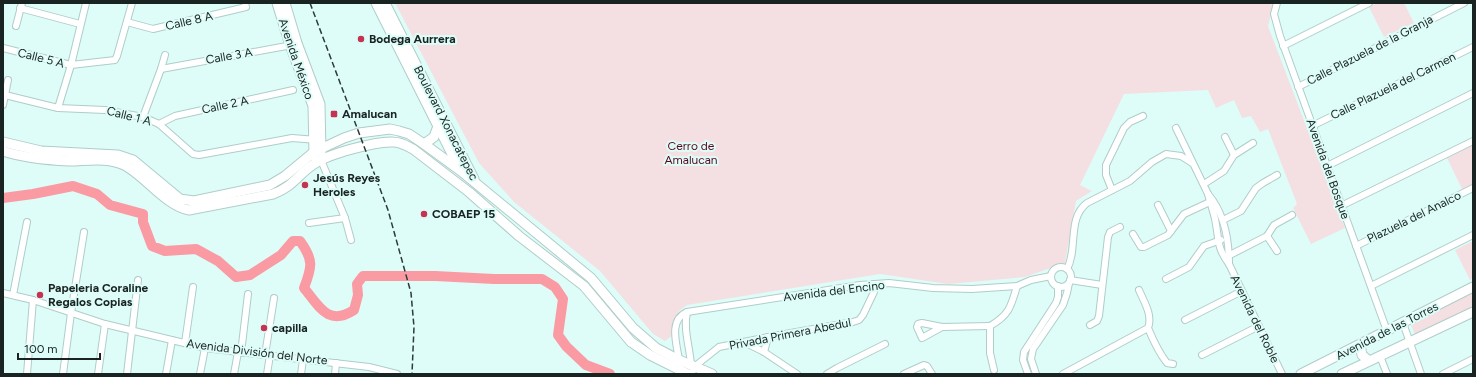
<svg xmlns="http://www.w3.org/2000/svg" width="1476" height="377" font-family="Figtree,sans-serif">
	<rect width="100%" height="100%" fill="#defdf8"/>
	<!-- green -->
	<g fill="#f4e0e2">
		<polygon points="395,3 1274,3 1268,26 1345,228 1311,244 1293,208 1297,204 1268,129 1260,132 1251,116 1242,118 1234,100 1216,108 1208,90 1124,94 1080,185 1092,191 1076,201 1065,263 1025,277 948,284 880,274 687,305 679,311 673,326 672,336 665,341 653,334 600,271 514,202 479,163"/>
		<polygon points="1378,3 1404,3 1414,23 1384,37 1369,7"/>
		<polygon points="1473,145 1473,186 1463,191 1447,158"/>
		<polygon points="1473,241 1473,278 1470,280 1455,250"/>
		<polygon points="1473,290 1473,309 1415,334 1410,323"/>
	</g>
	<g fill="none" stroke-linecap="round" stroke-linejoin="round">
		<!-- river -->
		<path stroke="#fa9ba4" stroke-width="10" d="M3 198 33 194 73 186 97 194 110 205 143 214V222L152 246 165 251 196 249 218 261 236 277 250 275 281 255 293 241H300C314 260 312 267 304 288 319 306 328 327 354 310L358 295 357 284 363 276H435L494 279H542L555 287 563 299 558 335 566 346 586 365 610 374"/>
		<!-- street casing -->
		<g stroke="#afcdc9" stroke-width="8">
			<g id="street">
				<polyline points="1277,3 1274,14 1280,36 1387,331"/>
				<polyline points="20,8 80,24"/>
				<polyline points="127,22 153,29 246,7 245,3"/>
				<polyline points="16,26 22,3"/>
				<polyline points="1283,46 1369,3"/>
				<polyline points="3,48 71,65 115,60 117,56 132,3"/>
				<polyline points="161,69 292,45"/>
				<polyline points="1298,87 1464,3"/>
				<polyline points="5,95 58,108 105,110 143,117 159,124 193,154 199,155 292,138 317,140"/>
				<polyline points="3,105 8,80"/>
				<polyline points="58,108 71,65 86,3"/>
				<polyline points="143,117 161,69 165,55"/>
				<polyline points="159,124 175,116 293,90"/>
				<polyline points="1312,126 1473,47"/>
				<path d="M1176 128 1208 194C1224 213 1229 240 1229 264"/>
				<polyline points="1225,137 1234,155"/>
				<polyline points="321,160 345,218 351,240"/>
				<polyline points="1327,166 1473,93"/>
				<polyline points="1204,184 1224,171 1234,155 1253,143"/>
				<polyline points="1112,190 1106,175 1106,165 1124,128 1130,122 1143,116"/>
				<path d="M1208 194C1210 202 1213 210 1215 219 1219 237 1216 247 1229 264L1282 374"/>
				<polyline points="1158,205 1171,231"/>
				<polyline points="1341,206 1473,141"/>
				<polyline points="1223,220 1241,211 1256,188 1263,183 1277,175"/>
				<polyline points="309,223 345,218"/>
				<polyline points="1133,234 1141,247 1144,247 1168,235 1184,214 1212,201"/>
				<polyline points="1267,236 1277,251"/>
				<polyline points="1356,246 1473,188"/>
				<polyline points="1226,257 1267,236 1274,225 1292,215"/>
				<circle cx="1061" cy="277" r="10"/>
				<path d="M1067 269C1078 249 1067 218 1087 203L1130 181 1152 162 1166 154 1181 156 1192 163"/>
				<polyline points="1166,279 1189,267 1204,246 1221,240"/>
				<polyline points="1070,280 1102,285"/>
				<polyline points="1371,286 1473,235"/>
				<path d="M1139 290C1144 302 1153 315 1148 328 1153 340 1159 353 1167 363L1173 364"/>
				<polyline points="3,293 33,300 105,324 205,348 369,367 397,374"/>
				<polyline points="13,295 27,222"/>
				<path d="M687 312C683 329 690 348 691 365"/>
				<polyline points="1185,320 1242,291"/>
				<polyline points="1403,323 1421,374"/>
				<polyline points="1090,325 1097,321 1099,316 1108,237 1110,232 1120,227"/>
				<polyline points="942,327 922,338 917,327 918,324 922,323 942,327 990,326"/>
				<polyline points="744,342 764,352 797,374"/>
				<polyline points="185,343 193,287"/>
				<polyline points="764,352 768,337"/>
				<polyline points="241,353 248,294"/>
				<polyline points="265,355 274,298"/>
				<polyline points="1202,355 1259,326"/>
				<polyline points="1380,356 1387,374"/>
				<path d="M679 360C677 345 668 320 687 312L860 285 889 283 933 288 972 289 1017 286 1031 280 1051 276"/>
				<path d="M994 370 990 353V326C1009 315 1011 307 1017 286"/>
				<polyline points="27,374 33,300"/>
				<polyline points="63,374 71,313 84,232"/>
				<polyline points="98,374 105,324"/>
				<polyline points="127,374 138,280"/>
				<polyline points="166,374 172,340"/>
				<polyline points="200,374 205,348"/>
				<polyline points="234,374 238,352"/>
				<polyline points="267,374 270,355"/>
				<polyline points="301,374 303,360"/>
				<polyline points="335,374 336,363"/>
				<polyline points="692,374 694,367 719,347 768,337 853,322 859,320 863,315 874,292 874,284"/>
				<polyline points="827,374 837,368 885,344"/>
				<polyline points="904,374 924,365 927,366 932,374"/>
				<polyline points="1028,374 1023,360 1024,352 1056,303 1058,297 1058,286"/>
				<polyline points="1036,374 1031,359 1033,349 1063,305 1067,293 1069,283"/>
				<polyline points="1063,374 1148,328"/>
				<polyline points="1443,374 1473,359"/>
			</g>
		</g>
		<!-- secondary casing -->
		<g stroke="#afcdc9" stroke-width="11">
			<g id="secondary">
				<polyline points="277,3 290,45 313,106 314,156"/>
				<polyline points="285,3 297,43 320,104 321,152"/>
				<polyline points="376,3 460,170"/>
				<polyline points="385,3 474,179"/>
				<polyline points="3,142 41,151 118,155 133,160 180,199 194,201 270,185 285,176 314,152 344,138 359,133 390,129 399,131 409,134 424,144 461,171 591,278 633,328 656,348 679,360 712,374"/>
				<polyline points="424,144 434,137 438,126"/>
				<path d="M3 151C24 158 47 160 69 161 87 161 107 157 124 165 143 174 167 207 189 210L273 194C294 186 297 175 314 164 328 154 376 141 393 142 401 142 407 146 413 149L469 192 519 236 584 286 631 342 650 355 688 374"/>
				<polyline points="1360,345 1362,355 1369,361"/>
				<polyline points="1301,374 1473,287"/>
				<polyline points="1342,374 1473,312"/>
			</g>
		</g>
		<!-- street -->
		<use href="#street" stroke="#fff" stroke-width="6"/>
		<!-- secondary -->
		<use href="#secondary" stroke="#fff" stroke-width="9"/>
		<!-- rail -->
		<polyline stroke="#2e3b39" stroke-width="1.5" stroke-dasharray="6 3" stroke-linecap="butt" points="310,3 388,210 411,293 414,327 412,374"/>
	</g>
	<!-- markers -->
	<g fill="#c43452" stroke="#defdf8" stroke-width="1.5">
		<circle cx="361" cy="39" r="4"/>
		<rect x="330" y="110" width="8" height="8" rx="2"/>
		<circle cx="305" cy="185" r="4"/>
		<circle cx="424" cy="214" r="4"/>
		<circle cx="40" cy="295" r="4"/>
		<circle cx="264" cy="328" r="4"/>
	</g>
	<g text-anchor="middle" stroke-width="4" stroke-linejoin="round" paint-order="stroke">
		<!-- street labels -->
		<g font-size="12" fill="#182322" stroke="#defdf8">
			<text transform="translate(189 21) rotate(-13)" y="4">Calle 8 A</text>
			<text transform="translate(1370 50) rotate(-27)" y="4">Calle Plazuela de la Granja</text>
			<text transform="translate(229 56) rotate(-10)" y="4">Calle 3 A</text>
			<text transform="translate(41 58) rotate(14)" y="4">Calle 5 A</text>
			<text transform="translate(296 59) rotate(71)" y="4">Avenida México</text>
			<text transform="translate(1393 86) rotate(-26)" y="4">Calle Plazuela del Carmen</text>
			<text transform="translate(225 105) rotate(-12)" y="4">Calle 2 A</text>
			<text transform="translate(129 116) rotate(14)" y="4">Calle 1 A</text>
			<text transform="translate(446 123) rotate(63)" y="4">Boulevard Xonacatepec</text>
			<text transform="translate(1328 169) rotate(70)" y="4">Avenida del Bosque</text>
			<text transform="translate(1414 217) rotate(-26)" y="4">Plazuela del Analco</text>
			<text transform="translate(834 291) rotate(-7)" y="4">Avenida del Encino</text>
			<text transform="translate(1255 319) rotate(64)" y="4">Avenida del Roble</text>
			<text transform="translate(1387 331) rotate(-27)" y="4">Avenida de las Torres</text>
			<text transform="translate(790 334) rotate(-11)" y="4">Privada Primera Abedul</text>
			<text transform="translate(257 352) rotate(7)" y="4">Avenida División del Norte</text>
		</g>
		<!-- poi labels -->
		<g font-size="12" font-weight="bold" fill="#182322" stroke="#defdf8" text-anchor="start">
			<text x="369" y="43">Bodega Aurrera</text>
			<text x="342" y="118">Amalucan</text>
			<text x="313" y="182">Jesús Reyes<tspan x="313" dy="14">Heroles</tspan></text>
			<text x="432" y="218">COBAEP 15</text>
			<text x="48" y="292">Papeleria Coraline<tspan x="48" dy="14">Regalos Copias</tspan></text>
			<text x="272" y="332">capilla</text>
		</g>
		<!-- park labels -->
		<g font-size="12" fill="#5c081e" stroke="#defdf8">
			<text x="691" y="150">Cerro de<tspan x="691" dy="14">Amalucan</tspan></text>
		</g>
	</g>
	<!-- border -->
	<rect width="1476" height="377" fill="none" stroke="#182322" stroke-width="8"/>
	<!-- scale -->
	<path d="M18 353v6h82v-6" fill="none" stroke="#182322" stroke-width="2"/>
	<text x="24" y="353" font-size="12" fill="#182322" stroke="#defdf8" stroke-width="3" paint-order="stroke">100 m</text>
</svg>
